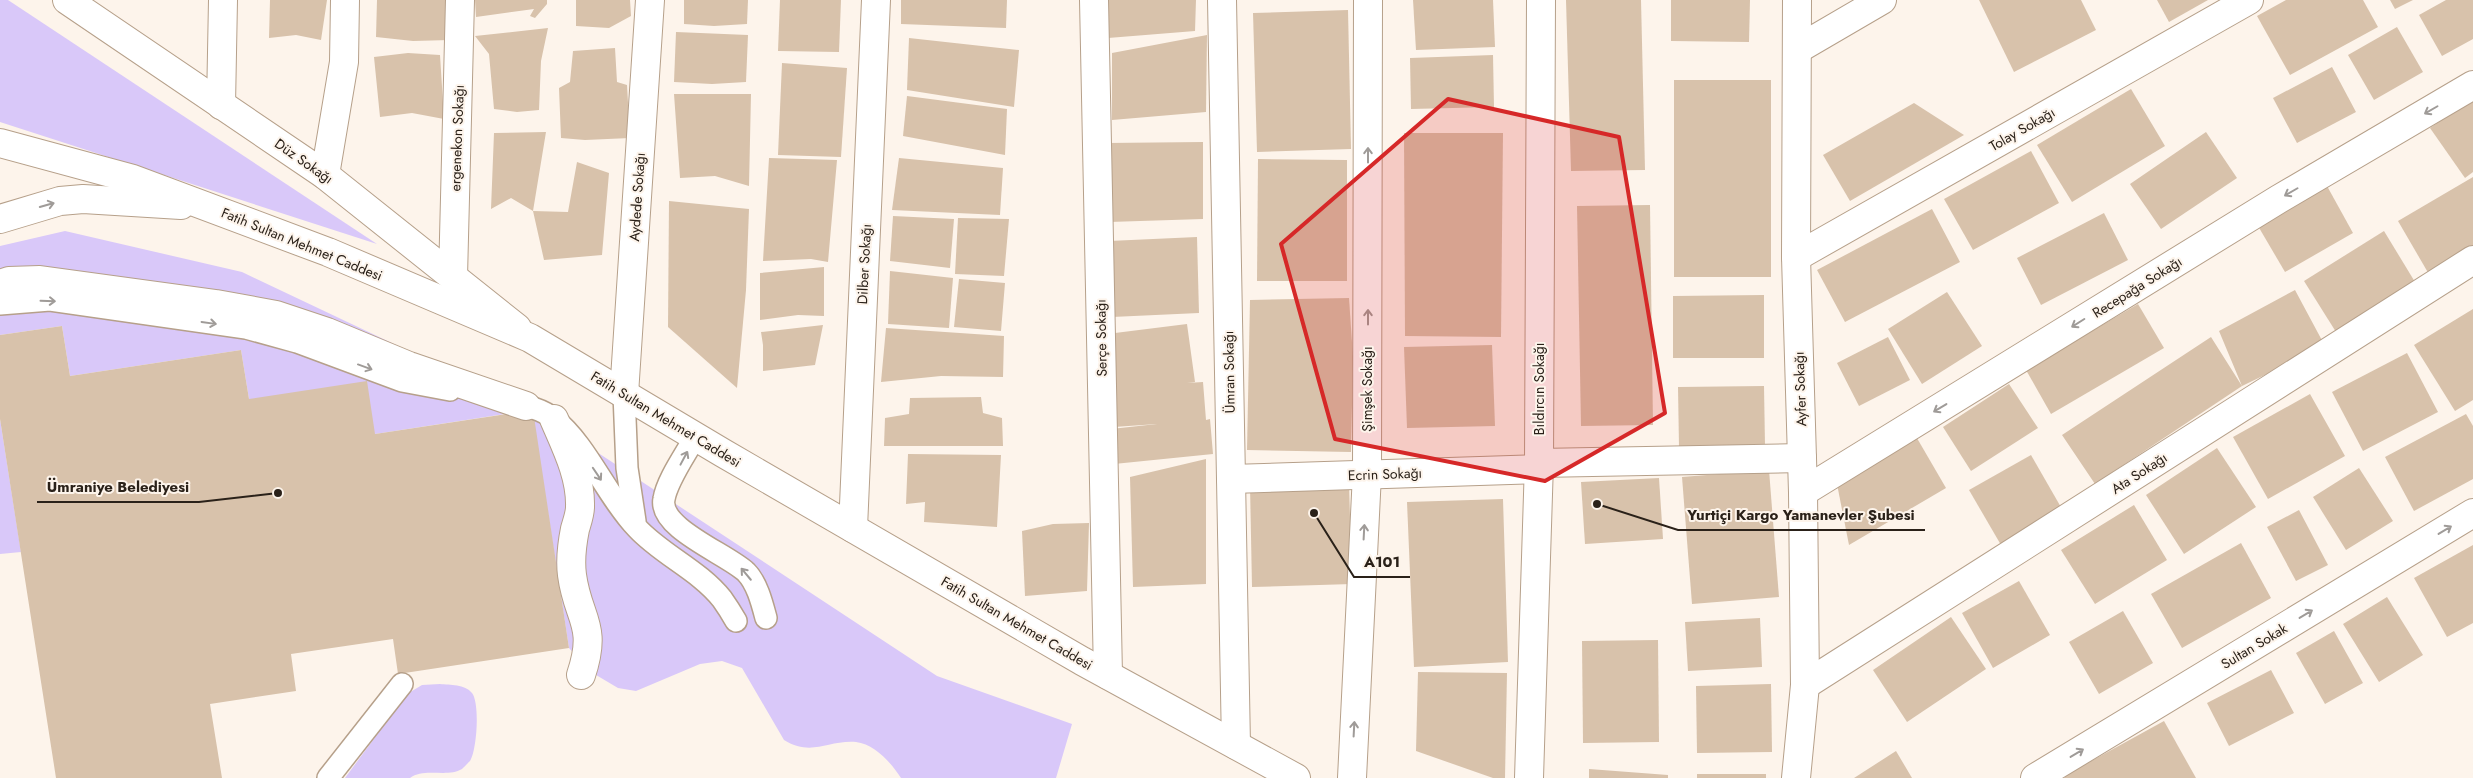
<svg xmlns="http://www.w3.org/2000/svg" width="2473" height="778" font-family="Jost,sans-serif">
	<rect width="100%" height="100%" fill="#fdf4eb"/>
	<!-- green -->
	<g fill="#d9c8f9">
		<polygon points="0,0 8,0 377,244 0,122"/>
		<path d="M65 231 242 272 533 410 937 676 1072 724 1056 778H901C892 764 875 744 856 742 827 740 812 757 784 740L742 668 722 661 700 664 636 691 618 688 591 672 569 648 532 410 375 434 249 399 241 350 70 376 62 326 0 335V246Z"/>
		<polygon points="0,419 21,552 0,554"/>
		<path d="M440 684C450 685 465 684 472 693 480 703 477 750 470 761 468 763 464 767 462 769 447 778 424 767 410 778H345L407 694 422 685Z"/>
	</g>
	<!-- building -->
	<g fill="#d8c2ab">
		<polygon points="270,0 327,0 321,40 296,35 269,38"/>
		<polygon points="377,0 447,0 450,40 413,41 376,37"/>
		<polygon points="475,0 547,0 547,4 535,18 530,16 534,9 476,17"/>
		<polygon points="576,0 630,0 631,16 609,28 576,26"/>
		<polygon points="684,0 748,0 747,24 714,26 684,24"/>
		<polygon points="780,0 841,0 839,52 778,51"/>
		<polygon points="901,0 1007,0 1006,28 901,24"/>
		<polygon points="1109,0 1196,0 1195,31 1108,38"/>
		<polygon points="1413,0 1493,0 1495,47 1416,50"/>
		<polygon points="1566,0 1641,0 1645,170 1571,171"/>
		<polygon points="1671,0 1750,0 1749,42 1671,41"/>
		<polygon points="1979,0 2081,0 2096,30 2014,72"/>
		<polygon points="2157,0 2208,0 2169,22"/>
		<polygon points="2286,0 2363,0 2378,27 2290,75 2257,16"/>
		<polygon points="2390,0 2413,0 2395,9"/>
		<polygon points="2446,0 2473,0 2473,39 2442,56 2419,15"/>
		<polygon points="1348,10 1351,149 1257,152 1253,13"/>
		<polygon points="2397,27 2423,72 2374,100 2348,55"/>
		<polygon points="548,28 541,61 539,110 517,112 494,109 489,54 475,36"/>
		<polygon points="676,32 748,35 746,82 712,84 674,82"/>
		<polygon points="1207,35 1206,112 1112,120 1112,53"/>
		<polygon points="909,38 1019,50 1014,107 907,90"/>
		<polygon points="615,48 617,82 627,85 630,138 585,140 561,138 559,88 570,82 573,51"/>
		<polygon points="408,53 440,55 444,119 412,113 380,117 374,57"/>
		<polygon points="1493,55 1494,107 1411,109 1410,58"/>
		<polygon points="782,63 847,68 841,157 778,155"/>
		<polygon points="2332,67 2356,112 2297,143 2273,98"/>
		<rect x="1674" y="80" width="97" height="197"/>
		<polygon points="2131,89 2165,146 2072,202 2037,145"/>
		<polygon points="674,94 751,94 749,186 715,176 680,178"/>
		<polygon points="907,96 1007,109 1005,155 903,136"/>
		<polygon points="2473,99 2473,172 2465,178 2430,128"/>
		<polygon points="1914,103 1964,135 1850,201 1823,155"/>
		<polygon points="546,132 533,211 568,212 577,162 609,173 602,255 544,260 533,211 511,198 491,209 494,133"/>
		<polygon points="2206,132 2237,178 2161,229 2130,184"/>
		<polygon points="1404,133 1503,133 1501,337 1405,336"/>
		<polygon points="1203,142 1203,219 1109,222 1106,143"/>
		<polygon points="2031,151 2059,203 1973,250 1944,199"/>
		<polygon points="769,158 837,160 828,262 811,259 763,261"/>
		<polygon points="899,158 1003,168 1000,215 892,210"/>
		<polygon points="1258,159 1347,160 1347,281 1257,281"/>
		<polygon points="2473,177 2473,251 2430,276 2398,221"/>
		<polygon points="2327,186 2353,233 2285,272 2258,226"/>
		<polygon points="669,201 749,209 746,290 737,388 668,327"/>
		<polygon points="1650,205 1653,425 1581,426 1577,206"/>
		<polygon points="1932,209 1960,262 1845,322 1817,270"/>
		<polygon points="2104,213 2128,260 2041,305 2017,258"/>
		<polygon points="893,216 954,219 950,268 890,261"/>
		<polygon points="958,218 1009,219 1004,276 955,274"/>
		<polygon points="2384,231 2415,282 2336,332 2304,281"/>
		<polygon points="1197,237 1199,313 1112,317 1109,241"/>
		<polygon points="824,267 824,316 798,315 760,320 760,273"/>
		<polygon points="890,271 953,278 949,328 888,324"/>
		<polygon points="959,279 1005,283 1001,331 954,327"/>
		<polygon points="2295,290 2325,346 2242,386 2095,484 2062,435 2211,337 2242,386 2219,331"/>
		<polygon points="1947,292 1982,346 1922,384 1888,329"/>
		<polygon points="1764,295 1764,358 1673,358 1673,296"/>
		<polygon points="1349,298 1353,357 1351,452 1247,450 1250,300"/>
		<polygon points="2138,304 2164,348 2051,414 2026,370"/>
		<polygon points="2473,309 2473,400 2455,411 2414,345"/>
		<polygon points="1187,324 1195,382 1187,383 1203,382 1206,420 1210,419 1213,454 1114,464 1111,429 1157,424 1114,427 1107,334"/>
		<polygon points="823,325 815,365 763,371 763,345 761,332"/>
		<polygon points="62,326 70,376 241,350 249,399 367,381 375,434 533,410 569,648 398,674 393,639 291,654 296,691 210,704 222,778 56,778 0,419 0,335"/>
		<polygon points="886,328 1004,336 1003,377 941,376 881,382"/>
		<polygon points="1888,337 1910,380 1859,406 1837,363"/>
		<polygon points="1492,345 1495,426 1407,428 1404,347"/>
		<polygon points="2407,353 2438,412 2363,451 2332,392"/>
		<polygon points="2009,384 2038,428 1971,471 1943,427"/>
		<polygon points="1764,386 1765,446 1679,447 1678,387"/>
		<polygon points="2310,394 2345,456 2268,499 2233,437"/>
		<polygon points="981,397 983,413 1002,418 1003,446 884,446 885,418 909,414 910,398"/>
		<polygon points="2466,414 2473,426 2473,479 2414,511 2385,457"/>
		<polygon points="1914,433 1946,488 1849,545 1836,479"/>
		<polygon points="2217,448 2256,507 2184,554 2146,495"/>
		<polygon points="908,454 1001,455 997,527 924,522 925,502 906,504"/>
		<polygon points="2031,455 2062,509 2001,545 1969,490"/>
		<polygon points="1206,459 1206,584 1133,587 1130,477"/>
		<polygon points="2359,468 2393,521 2346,550 2313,497"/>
		<polygon points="1769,470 1779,597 1692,604 1682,477"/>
		<polygon points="1659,478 1663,539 1585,544 1581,482"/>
		<polygon points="1349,483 1352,584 1252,587 1250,485"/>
		<polygon points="1503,499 1508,662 1414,667 1407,502"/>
		<polygon points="2134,505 2167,560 2095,604 2061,550"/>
		<polygon points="2299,510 2328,565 2296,581 2267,527"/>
		<polygon points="1089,523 1087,591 1025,596 1022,531 1053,524"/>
		<polygon points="2241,543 2271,598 2182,648 2151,594"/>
		<polygon points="2473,545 2473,623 2447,637 2414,578"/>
		<polygon points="2019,581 2050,635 1993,668 1962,613"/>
		<polygon points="2387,597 2423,655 2379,682 2343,624"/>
		<polygon points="2123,611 2153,663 2099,694 2069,642"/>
		<polygon points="1951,617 1986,669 1907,722 1873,670"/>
		<polygon points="1760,618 1762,667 1688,671 1685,622"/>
		<polygon points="2334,631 2363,683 2325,704 2296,653"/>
		<polygon points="1658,640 1659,742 1583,743 1582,641"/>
		<polygon points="2271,670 2294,713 2229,746 2207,703"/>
		<polygon points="1418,672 1507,673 1505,778 1493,778 1416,751"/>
		<polygon points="1771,684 1772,752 1697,753 1696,686"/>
		<polygon points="2164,721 2196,778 2065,778 2064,776"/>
		<polygon points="1896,751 1912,778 1854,778"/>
		<polygon points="1589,769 1668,775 1668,778 1589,778"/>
		<rect x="1697" y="774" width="69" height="4"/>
	</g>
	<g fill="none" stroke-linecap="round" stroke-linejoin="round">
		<!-- lane casing -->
		<g stroke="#b6a08a" stroke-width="24">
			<g id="lane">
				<polyline points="0,304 50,300 246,328 297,342 402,381 450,390"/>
				<polyline points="624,394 627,468 635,521"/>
				<path d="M512 403C527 406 542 409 554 419 587 445 607 497 637 528 662 555 699 570 722 599 727 606 732 614 736 621"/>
				<path d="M695 437C686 454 667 480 664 499 658 528 727 554 746 572 757 583 762 603 766 618"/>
				<polyline points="328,778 402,684"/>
			</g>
		</g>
		<!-- street casing -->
		<g stroke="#b6a08a" stroke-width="30">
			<g id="street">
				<polyline points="67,0 325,175 517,328"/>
				<polyline points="1094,0 1108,675"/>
				<polyline points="1222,0 1236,745"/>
				<polyline points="1798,49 1882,0"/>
				<polyline points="221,105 223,0"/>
				<polyline points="325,175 344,62 345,0"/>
				<polyline points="1796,257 2249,0"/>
				<polyline points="453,277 460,0"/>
				<polyline points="0,284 9,281 40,280 216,304 276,315 327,332 409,366 526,406"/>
				<polyline points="624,394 650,0"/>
				<path d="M554 419C566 447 581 476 580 507 580 514 577 522 575 529 572 544 570 560 572 575 578 620 598 624 581 675"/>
				<polyline points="1539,463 1802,458"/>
				<polyline points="1231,479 1538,469"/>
				<polyline points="1803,492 2279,199 2473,85"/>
				<polyline points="853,528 876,0"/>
				<polyline points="1805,685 2473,260"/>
				<polyline points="1352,778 1367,474 1368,0"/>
				<polyline points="1529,778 1539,463 1541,0"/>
				<polyline points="1796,778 1805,685 1803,492 1796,257 1797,0"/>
				<polyline points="2035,778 2473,513"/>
			</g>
		</g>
		<!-- secondary casing -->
		<g stroke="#b6a08a" stroke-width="30">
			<g id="secondary">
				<polyline points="0,143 133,179 328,252 530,338 723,453 1082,661 1296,778"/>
				<polyline points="0,219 60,201 83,199 181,205"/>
			</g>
		</g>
		<!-- lane -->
		<use href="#lane" stroke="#fff" stroke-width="21"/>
		<!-- street -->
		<use href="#street" stroke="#fff" stroke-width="28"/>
		<!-- secondary -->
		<use href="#secondary" stroke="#fff" stroke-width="28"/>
	</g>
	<!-- one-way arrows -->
	<defs><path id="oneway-shaft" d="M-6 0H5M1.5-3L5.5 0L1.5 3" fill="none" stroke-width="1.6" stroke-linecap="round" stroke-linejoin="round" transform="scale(1.25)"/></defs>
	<g stroke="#9f9b98">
		<use href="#oneway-shaft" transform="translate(2431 110) rotate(150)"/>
		<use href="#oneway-shaft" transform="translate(1368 155) rotate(-90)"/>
		<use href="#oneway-shaft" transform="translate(2291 192) rotate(150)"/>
		<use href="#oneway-shaft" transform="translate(47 205) rotate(-16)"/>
		<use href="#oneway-shaft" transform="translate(48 301) rotate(2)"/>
		<use href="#oneway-shaft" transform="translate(1368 317) rotate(-90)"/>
		<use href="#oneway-shaft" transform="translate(209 323) rotate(8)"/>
		<use href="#oneway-shaft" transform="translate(2078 323) rotate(148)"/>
		<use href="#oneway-shaft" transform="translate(365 367) rotate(20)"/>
		<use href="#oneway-shaft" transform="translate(1940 408) rotate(149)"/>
		<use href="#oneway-shaft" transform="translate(684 458) rotate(-62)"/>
		<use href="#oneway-shaft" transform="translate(597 474) rotate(56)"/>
		<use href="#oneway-shaft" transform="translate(2445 530) rotate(-31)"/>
		<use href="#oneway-shaft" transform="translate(1364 532) rotate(-87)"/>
		<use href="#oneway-shaft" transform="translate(746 574) rotate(-130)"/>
		<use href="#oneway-shaft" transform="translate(2306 614) rotate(-31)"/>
		<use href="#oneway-shaft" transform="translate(1354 729) rotate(-87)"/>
		<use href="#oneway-shaft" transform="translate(2077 753) rotate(-31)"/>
	</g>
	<!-- marked area -->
	<path fill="#d62828" fill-opacity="0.2" stroke="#d62828" stroke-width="4" stroke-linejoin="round" d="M1448 99 1619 137 1665 413 1545 481 1335 439 1281 244Z"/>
	<g text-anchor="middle" stroke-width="4" stroke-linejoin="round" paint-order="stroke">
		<!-- street labels -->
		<g font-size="14" fill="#2a2119" stroke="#fdf4eb">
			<text transform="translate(2022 129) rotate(-30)" y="5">Tolay Sokağı</text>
			<text transform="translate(457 138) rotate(-88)" y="5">ergenekon Sokağı</text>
			<text transform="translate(304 161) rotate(35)" y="5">Düz Sokağı</text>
			<text transform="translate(637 197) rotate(-86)" y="5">Aydede Sokağı</text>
			<text transform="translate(302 244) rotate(22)" y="5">Fatih Sultan Mehmet Caddesi</text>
			<text transform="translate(864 264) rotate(-87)" y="5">Dilber Sokağı</text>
			<text transform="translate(2137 287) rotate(-32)" y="5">Recepağa Sokağı</text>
			<text transform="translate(1101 338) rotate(-91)" y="5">Serçe Sokağı</text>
			<text transform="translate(1229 372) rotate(-91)" y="5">Ümran Sokağı</text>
			<text transform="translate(1367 389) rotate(-90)" y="5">Şimşek Sokağı</text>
			<text transform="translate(1539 389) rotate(-90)" y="5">Bıldırcın Sokağı</text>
			<text transform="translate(1800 389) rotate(-92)" y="5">Ayfer Sokağı</text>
			<text transform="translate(666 419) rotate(31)" y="5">Fatih Sultan Mehmet Caddesi</text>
			<text transform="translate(2139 473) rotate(-33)" y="5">Ata Sokağı</text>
			<text transform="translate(1385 474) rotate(-2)" y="5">Ecrin Sokağı</text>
			<text transform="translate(1017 623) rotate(30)" y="5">Fatih Sultan Mehmet Caddesi</text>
			<text transform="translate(2254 646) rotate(-31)" y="5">Sultan Sokak</text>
		</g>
	</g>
	<!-- callouts -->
	<path fill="none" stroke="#2a2119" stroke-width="2" d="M278 493L199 502H37M1597 504L1678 530H1925M1314 513L1354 577H1410"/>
	<g fill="#2a2119" stroke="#fdf4eb" stroke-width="2">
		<circle cx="278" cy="493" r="5"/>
		<circle cx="1597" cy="504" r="5"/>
		<circle cx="1314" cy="513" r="5"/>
	</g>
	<g font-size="15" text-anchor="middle" font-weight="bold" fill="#2a2119" stroke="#fdf4eb" stroke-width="4" stroke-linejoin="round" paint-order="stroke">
		<text x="118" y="492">Ümraniye Belediyesi</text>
		<text x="1801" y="520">Yurtiçi Kargo Yamanevler Şubesi</text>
		<text x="1382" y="567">A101</text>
	</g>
</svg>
